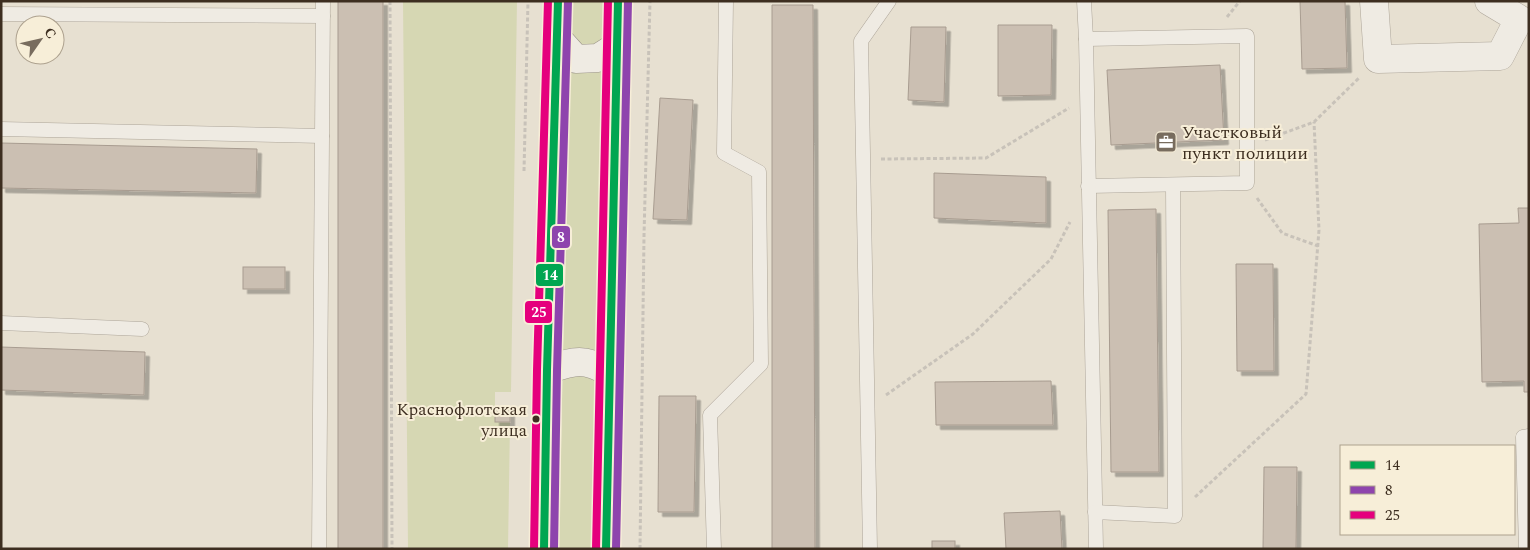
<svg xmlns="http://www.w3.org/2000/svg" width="1530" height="550" font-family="Spectral,serif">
	<defs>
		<filter id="shadow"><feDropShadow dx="4.5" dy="4.5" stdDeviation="0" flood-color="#0004"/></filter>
	</defs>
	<rect width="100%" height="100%" fill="#e7e0d1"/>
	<!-- green -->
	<g fill="#d6d7b3">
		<polygon points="403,1 517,1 511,392 495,392 495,421 510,422 508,549 408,549"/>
		<polygon points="570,1 603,1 592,549 559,549"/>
	</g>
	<!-- building -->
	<g fill="#cbbfb2" stroke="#a89c90" filter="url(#shadow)">
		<rect x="338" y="1" width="45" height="548"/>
		<polygon points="1300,1 1345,1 1347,68 1302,69"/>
		<polygon points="772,5 813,5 815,549 772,549"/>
		<polygon points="998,25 1052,25 1051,95 998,96"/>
		<polygon points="911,27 946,27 944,102 908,100"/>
		<polygon points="1220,65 1224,140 1111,145 1107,70"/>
		<polygon points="660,98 693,100 687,220 653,219"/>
		<polygon points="1,143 257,149 256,193 1,188"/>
		<polygon points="934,173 1046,177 1046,223 934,218"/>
		<polygon points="1518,208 1529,208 1529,392 1524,392 1524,381 1482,382 1479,224 1519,223"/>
		<polygon points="1156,209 1159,472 1111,472 1108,210"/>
		<polygon points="1236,264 1273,264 1274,371 1237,371"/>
		<rect x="243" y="267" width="42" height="22"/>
		<polygon points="1,347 145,352 144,395 1,390"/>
		<polygon points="1051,381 1053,425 936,425 935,382"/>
		<polygon points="659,396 696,396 694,512 658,512"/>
		<rect x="495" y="407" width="15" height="15"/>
		<polygon points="1264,467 1297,467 1296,549 1263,549"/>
		<polygon points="1060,511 1062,549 1006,549 1004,513"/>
		<rect x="932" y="541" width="23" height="8"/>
	</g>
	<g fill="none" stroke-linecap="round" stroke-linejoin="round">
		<!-- lane casing -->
		<g stroke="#ada599" stroke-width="15">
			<g id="lane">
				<polyline points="1084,1 1086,39 1247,36 1247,183 1088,186"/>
				<polyline points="1,14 323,16"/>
				<polyline points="1086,39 1096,549"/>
				<polyline points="1,129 322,136"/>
				<polyline points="1,323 142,329"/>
				<polyline points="1095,512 1175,516 1173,185"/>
				<polyline points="319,549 323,1"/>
				<polyline points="714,549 710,415 761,364 759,172 724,153 726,1"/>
				<polyline points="870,549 861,41 889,1"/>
				<polyline points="1526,549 1523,437 1529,436"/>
			</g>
		</g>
		<!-- street casing -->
		<g stroke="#ada599" stroke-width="29">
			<polyline id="street" points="1374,1 1378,59 1500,56 1519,19 1489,1"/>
		</g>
		<!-- secondary casing -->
		<g stroke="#9c958a" stroke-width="29">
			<g id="secondary">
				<polyline points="558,39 576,59 598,58 617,46"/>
				<path d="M547 370C574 361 583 357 609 372"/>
				<polyline points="544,549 547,370 558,1"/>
				<polyline points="606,549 618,1"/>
			</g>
		</g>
		<!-- path -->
		<g stroke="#c8c2b9" stroke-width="3" stroke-dasharray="4 2.5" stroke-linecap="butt">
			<polyline points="390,1 392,549"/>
			<polyline points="1227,17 1240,1"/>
			<polyline points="1265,140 1314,122 1360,77"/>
			<polyline points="881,159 986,158 1069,108"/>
			<polyline points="524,171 528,1"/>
			<polyline points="1257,198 1282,233 1318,246"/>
			<polyline points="886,395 973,334 1051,259 1070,222"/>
			<polyline points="1195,497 1306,394 1319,230 1314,122"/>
			<polyline points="640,549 644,236 650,1"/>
		</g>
		<!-- lane -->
		<use href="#lane" stroke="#efebe3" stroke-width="14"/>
		<!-- street -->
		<use href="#street" stroke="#efebe3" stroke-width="28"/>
		<!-- secondary -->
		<use href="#secondary" stroke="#efebe3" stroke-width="28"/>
		<!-- bus-1 casing -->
		<g stroke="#f7eed8" stroke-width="11">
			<g id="bus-1">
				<polyline points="544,549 547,370 558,1"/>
				<polyline points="606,549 618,1"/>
			</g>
		</g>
		<!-- bus-2 casing -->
		<g stroke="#f7eed8" stroke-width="11">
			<g id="bus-2">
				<polyline points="554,549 557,370 568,1"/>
				<polyline points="616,549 628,1"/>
			</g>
		</g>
		<!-- bus-3 casing -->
		<g stroke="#f7eed8" stroke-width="11">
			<g id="bus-3">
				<polyline points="534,549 537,370 548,1"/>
				<polyline points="596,549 608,1"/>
			</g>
		</g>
		<!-- bus-1 -->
		<use href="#bus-1" stroke="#00a651" stroke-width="8"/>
		<!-- bus-2 -->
		<use href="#bus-2" stroke="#8e44ad" stroke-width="8"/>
		<!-- bus-3 -->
		<use href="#bus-3" stroke="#e5007d" stroke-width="8"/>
	</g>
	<!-- icons -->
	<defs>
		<g id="office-square" transform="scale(1.125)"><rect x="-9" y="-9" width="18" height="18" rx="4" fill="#786c5e" stroke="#f7eed8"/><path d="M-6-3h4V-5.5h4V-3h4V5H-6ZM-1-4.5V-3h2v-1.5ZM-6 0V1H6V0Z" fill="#fff"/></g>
	</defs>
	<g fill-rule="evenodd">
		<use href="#office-square" x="1166" y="142"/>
	</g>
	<!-- markers -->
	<circle fill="#3d2e20" stroke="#f7eed8" stroke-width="2" cx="536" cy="419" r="4.5"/>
	<g text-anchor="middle" stroke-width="4" stroke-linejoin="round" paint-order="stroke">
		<!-- bus labels -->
		<g font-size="17" fill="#3d2e20" stroke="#f7eed8" text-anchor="end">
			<text x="527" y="415">Краснофлотская<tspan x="527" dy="21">улица</tspan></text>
		</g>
		<!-- poi labels -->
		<g font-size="18" fill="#3d2e20" stroke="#f7eed8" text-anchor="start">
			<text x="1182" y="138">Участковый<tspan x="1182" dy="21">пункт полиции</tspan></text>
		</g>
	</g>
	<g stroke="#f7eed8" stroke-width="2">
		<rect x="551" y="225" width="20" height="24" rx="5" fill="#8e44ad"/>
		<rect x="535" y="263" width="29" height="24" rx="5" fill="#00a651"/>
		<rect x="524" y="300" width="29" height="24" rx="5" fill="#e5007d"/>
	</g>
	<g font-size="14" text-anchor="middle" font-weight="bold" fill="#fff">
		<text x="561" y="242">8</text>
		<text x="550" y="280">14</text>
		<text x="539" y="317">25</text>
	</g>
	<!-- border -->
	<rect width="1530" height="550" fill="none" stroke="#3d2e20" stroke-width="5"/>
	<!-- legend -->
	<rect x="1340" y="445" width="175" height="90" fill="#f7eed8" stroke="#ada18e"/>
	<rect x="1350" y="461" width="25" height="8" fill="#00a651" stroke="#ada18e"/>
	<text x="1385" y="470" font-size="15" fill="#3d2e20">14</text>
	<rect x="1350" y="486" width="25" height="8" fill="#8e44ad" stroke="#ada18e"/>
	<text x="1385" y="495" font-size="15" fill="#3d2e20">8</text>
	<rect x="1350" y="511" width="25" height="8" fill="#e5007d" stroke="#ada18e"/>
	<text x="1385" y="520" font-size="15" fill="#3d2e20">25</text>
	<!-- north arrow -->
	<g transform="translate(40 40) rotate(56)"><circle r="24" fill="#f7eed8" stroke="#ada18e"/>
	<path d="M0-4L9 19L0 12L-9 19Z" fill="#786c5e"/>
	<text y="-8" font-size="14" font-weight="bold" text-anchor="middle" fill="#3d2e20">С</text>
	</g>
</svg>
